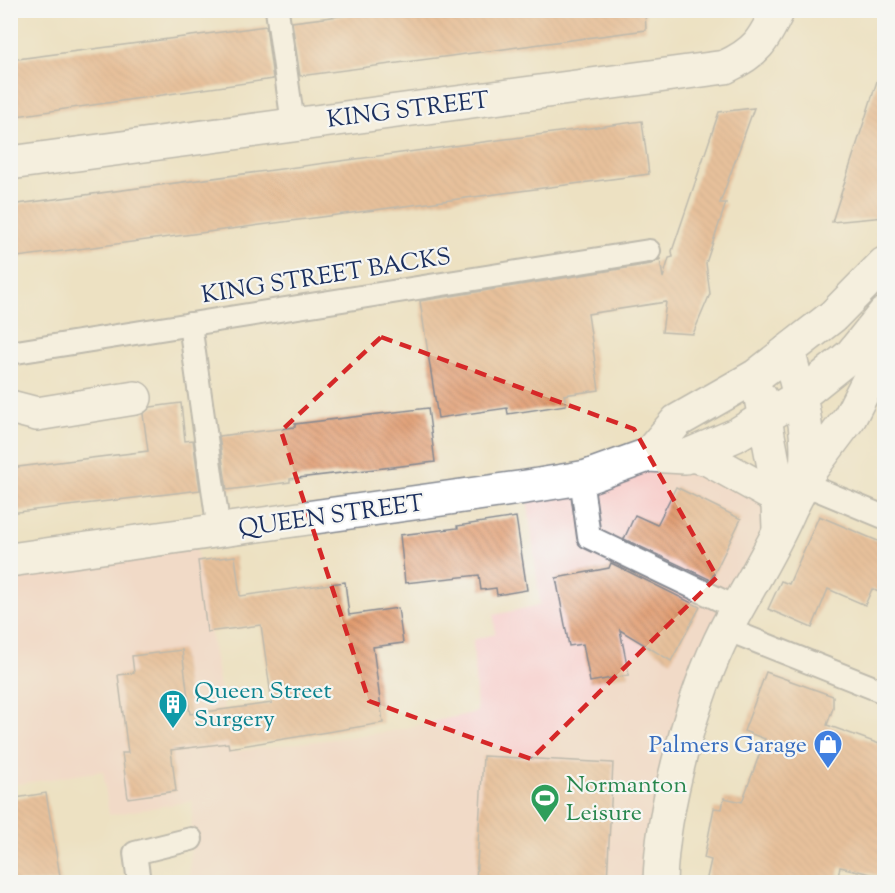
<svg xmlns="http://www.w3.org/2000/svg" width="895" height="893" font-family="'Sorts Mill Goudy',serif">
	<defs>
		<pattern id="building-back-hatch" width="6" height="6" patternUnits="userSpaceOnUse" patternTransform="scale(1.5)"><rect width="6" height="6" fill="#e09769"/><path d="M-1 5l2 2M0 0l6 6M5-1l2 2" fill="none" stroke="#b57c5a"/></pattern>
	</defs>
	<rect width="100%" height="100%" fill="#f6f6f2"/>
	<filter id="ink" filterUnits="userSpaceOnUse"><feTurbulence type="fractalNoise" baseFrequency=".0167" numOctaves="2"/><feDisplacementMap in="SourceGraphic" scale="12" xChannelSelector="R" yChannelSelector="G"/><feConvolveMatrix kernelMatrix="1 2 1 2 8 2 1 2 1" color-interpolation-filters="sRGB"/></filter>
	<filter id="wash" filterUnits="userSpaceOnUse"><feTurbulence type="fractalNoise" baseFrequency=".008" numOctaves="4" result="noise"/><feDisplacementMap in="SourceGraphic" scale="24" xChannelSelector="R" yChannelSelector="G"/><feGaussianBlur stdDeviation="1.35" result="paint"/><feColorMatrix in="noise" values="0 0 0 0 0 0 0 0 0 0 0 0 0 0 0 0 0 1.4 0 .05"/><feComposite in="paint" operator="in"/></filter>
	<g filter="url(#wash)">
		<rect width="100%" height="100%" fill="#ede1c2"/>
		<!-- built -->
		<polygon fill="#f7d0cd" points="676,449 744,469 771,524 726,629 660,882 189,882 193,801 109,815 103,771 11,785 10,560 194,535 231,752 387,732 477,712 473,640 495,634 494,615 540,605 526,487"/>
		<g id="blocks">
			<!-- building -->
			<g fill="url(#building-back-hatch)">
				<polygon points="388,10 645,10 646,30 300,76 292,22"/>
				<polygon points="266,26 273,79 10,117 10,60"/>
				<polygon points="878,78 885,79 885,217 832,222"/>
				<polygon points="754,108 720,203 726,203 706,263 710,294 693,334 662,332 666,302 588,314 599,390 564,395 566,405 508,414 507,408 438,418 420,301 651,264 660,259 663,278 669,258 673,257 672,251 719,112"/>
				<polygon points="642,121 649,174 10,258 10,205"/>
				<polygon points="181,403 185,441 193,440 200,490 10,513 10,468 148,451 143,414 151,407"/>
				<polygon points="428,408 435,462 290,479 290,482 227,490 219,436 295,427 295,424"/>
				<polygon points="676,487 741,519 711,580 624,539 635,515 657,525"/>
				<polygon points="819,516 885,544 885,595 872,589 865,605 828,589 812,628 768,609 781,581 789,584"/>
				<polygon points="516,517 527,590 497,595 496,588 481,590 479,575 405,583 400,535 458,528 457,526"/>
				<polygon points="235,556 240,596 345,582 349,615 398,608 403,643 373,647 383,723 229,748 228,743 171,750 176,791 128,798 122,753 128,753 118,675 134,673 132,656 182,650 190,714 272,703 261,625 207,632 198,561"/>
				<polygon points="611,563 700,607 671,661 620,630 629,675 590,682 583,644 569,646 556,578 609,568"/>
				<polygon points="766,672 833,696 833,708 827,725 885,746 885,854 880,876 840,867 837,882 706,882 711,860 704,858 714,808 722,809 724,798 742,802 765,739 744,731"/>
				<polygon points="483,756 613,763 607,882 476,882"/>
				<polygon points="46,793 61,882 10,882 10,799"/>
			</g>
		</g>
	</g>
	<g filter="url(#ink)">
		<use href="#blocks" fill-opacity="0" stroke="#848890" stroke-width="1.5"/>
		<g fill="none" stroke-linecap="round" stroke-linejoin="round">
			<!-- lane casing -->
			<g stroke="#848890" stroke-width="26">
				<g id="lane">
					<polyline points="277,10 293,124"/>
					<polyline points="190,324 219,531"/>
					<polyline points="10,353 649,251"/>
					<polyline points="581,478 589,537 739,609"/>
					<polyline points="802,483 884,517"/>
					<polyline points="726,629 884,692"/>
					<polyline points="139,882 135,853 191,839"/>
				</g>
			</g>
			<!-- street casing -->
			<g stroke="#848890" stroke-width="36">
				<g id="street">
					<path d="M10 163 725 67C757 52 763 41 778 10"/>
					<polyline points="10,407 37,414 135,398"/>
				</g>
			</g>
			<!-- secondary casing -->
			<g stroke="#848890" stroke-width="36">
				<g id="secondary">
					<polyline points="761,398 777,483 779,528"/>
					<polyline points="648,455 677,421 756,376 833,316 884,264"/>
					<polyline points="690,455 708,459 778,498"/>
					<polyline points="805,477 850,417 884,350"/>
					<polyline points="10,560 526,487 587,477 648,455 685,457 736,435 800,396 851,355 884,314"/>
					<path d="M660 882C662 808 692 696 726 629 747 589 772 551 790 509 795 499 803 487 805 476 812 434 799 391 788 351"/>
				</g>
			</g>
			<!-- lane -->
			<use href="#lane" stroke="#fff" stroke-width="22"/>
			<!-- street -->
			<use href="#street" stroke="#fff" stroke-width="33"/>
			<!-- secondary -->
			<use href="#secondary" stroke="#fff" stroke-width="33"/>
		</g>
	</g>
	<!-- marked area -->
	<path d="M0 0H895V893H0ZM381 337 634 429 717 577 531 759 369 701 281 431Z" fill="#ede1c2" fill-opacity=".55" fill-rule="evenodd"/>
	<path fill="none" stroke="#d62828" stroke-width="4.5" stroke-dasharray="12 8" stroke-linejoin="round" d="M381 337 634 429 717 577 531 759 369 701 281 431Z"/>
	<!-- icons -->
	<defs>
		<g id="building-pin" transform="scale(1.5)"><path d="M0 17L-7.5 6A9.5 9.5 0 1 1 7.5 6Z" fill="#0f9aa8" stroke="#f6f6f2"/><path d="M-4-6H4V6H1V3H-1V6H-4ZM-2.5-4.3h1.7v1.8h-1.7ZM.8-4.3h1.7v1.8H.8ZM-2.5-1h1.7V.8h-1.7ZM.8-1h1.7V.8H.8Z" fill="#fff"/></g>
		<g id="shop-pin" transform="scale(1.5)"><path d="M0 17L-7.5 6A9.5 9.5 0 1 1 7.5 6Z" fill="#3f7fe0" stroke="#f6f6f2"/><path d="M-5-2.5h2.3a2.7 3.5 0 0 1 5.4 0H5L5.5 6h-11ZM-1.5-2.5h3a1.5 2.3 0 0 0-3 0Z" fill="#fff"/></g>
		<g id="stadium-pin" transform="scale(1.5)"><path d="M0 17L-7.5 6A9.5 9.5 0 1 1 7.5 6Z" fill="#2e9e5b" stroke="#f6f6f2"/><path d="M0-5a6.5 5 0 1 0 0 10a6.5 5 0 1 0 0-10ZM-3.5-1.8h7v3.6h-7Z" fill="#fff"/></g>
	</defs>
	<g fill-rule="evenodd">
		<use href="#building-pin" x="173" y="704"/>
		<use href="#shop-pin" x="828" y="744"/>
		<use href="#stadium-pin" x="545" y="798"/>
	</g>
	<g text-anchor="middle" stroke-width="4.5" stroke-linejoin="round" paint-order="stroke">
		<!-- street labels -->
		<g font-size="24" fill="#1b2f5e" stroke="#f6f6f2">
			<text transform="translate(408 109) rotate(-7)" y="8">KING STREET</text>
			<text transform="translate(326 275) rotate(-9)" y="8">KING STREET BACKS</text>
			<text transform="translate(331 515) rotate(-8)" y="8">QUEEN STREET</text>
		</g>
		<!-- culture labels -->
		<g font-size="24" fill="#0d838f" stroke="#f6f6f2" text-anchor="start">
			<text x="194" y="698">Queen Street<tspan x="194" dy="28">Surgery</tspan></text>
		</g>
		<!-- shop labels -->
		<g font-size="24" fill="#366cbe" stroke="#f6f6f2" text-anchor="end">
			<text x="807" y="752">Palmers Garage</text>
		</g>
		<!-- leisure labels -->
		<g font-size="24" fill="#27864d" stroke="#f6f6f2" text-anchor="start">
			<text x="566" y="792">Normanton<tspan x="566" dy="28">Leisure</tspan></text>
		</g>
	</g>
	<!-- margin -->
	<rect width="895" height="893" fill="none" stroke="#f6f6f2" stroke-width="36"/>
</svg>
